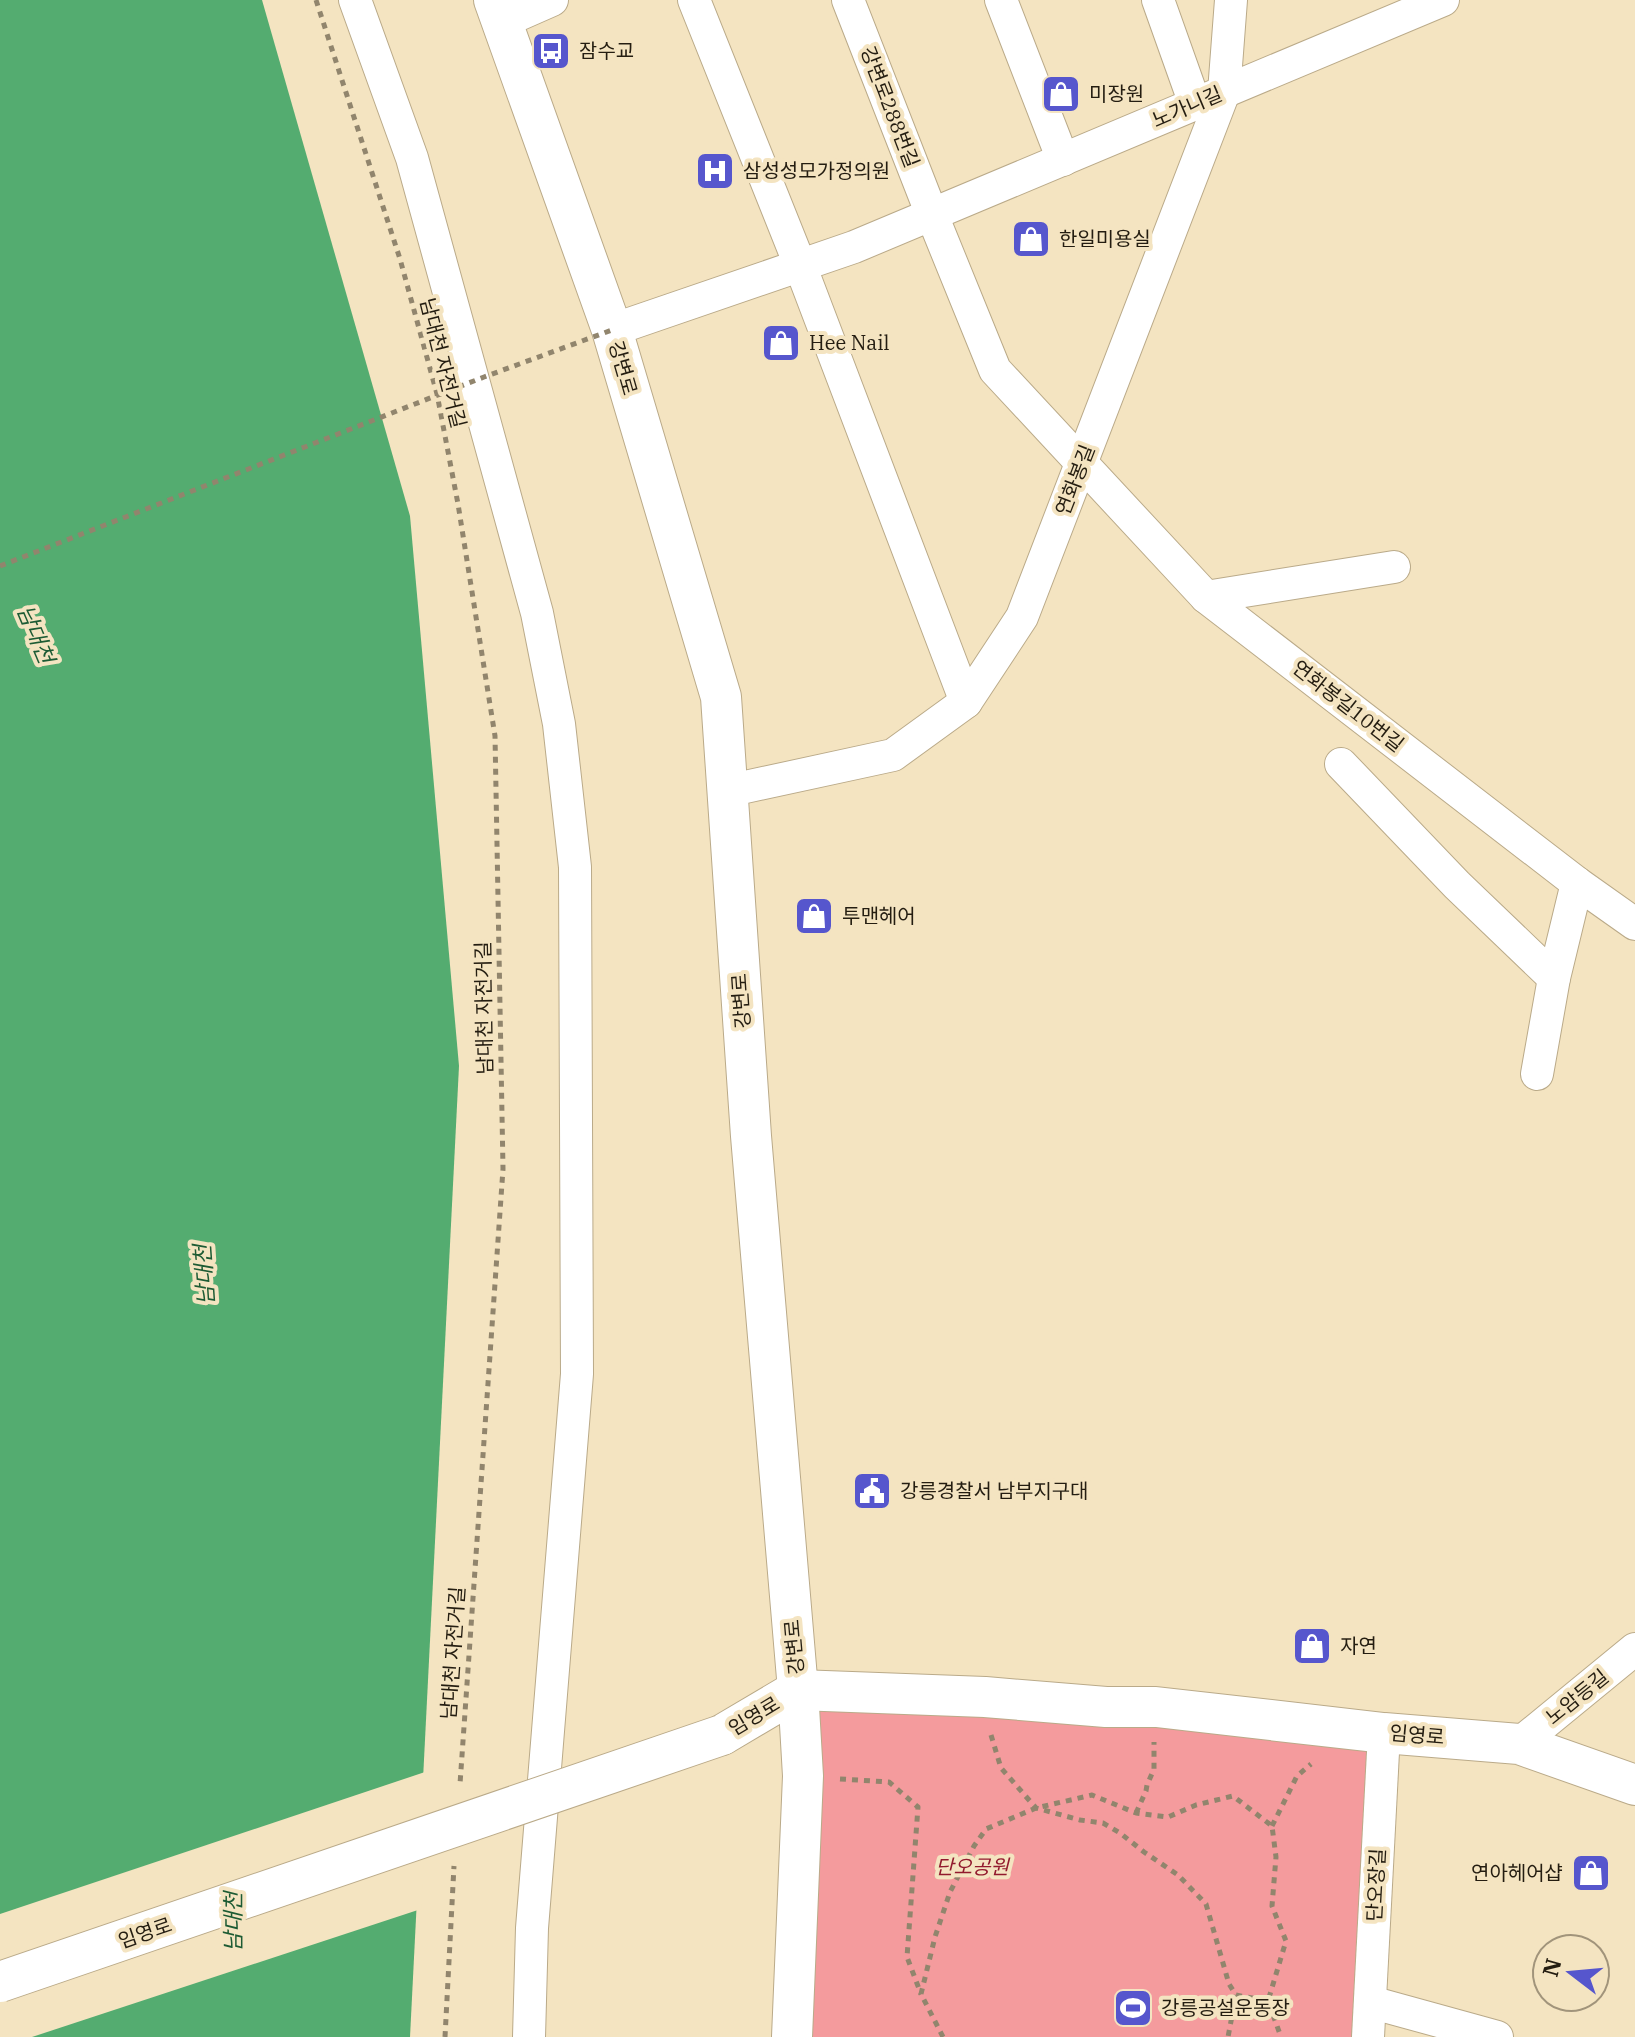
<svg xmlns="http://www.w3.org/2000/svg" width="1635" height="2037" font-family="'IBM Plex Serif','Noto Sans KR',serif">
	<rect width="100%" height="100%" fill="#f4e4c1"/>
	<!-- green -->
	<polygon fill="#f49b9d" points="798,1690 1384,1733 1368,2037 797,2037"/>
	<!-- water -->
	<polygon fill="#54ac70" points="0,0 262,0 410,516 459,1066 410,2037 0,2037"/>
	<!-- pier -->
	<polygon fill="#f4e4c1" points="428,1771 421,1909 32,2037 0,2037 0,1914"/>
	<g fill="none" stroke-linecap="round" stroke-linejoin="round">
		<!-- minor casing -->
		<g stroke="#baaa89" stroke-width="34">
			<g id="minor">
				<polyline points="355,0 412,158 537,613 559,724 575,867 577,1374 532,1928 529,2037"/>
				<polyline points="694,0 800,265 966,702"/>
				<polyline points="848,0 932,215 995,370 1206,597 1577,883 1635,924"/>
				<polyline points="1001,0 1063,160"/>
				<polyline points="1158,0 1195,104"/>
				<polyline points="502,22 552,0"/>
				<polyline points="612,330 854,247 1443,0"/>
				<polyline points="1206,597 1394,567"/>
				<polyline points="1341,764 1457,885 1554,978"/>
				<polyline points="727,791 893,755 966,702 1022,617 1224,92 1231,0"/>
				<polyline points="1537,1074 1554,978 1577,883"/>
				<polyline points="1519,1744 1635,1649"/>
				<polyline points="1370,2002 1497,2037"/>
				<polyline points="1368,2037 1384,1733"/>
			</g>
		</g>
		<!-- tertiary casing -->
		<g stroke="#baaa89" stroke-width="42">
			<g id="tertiary">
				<polyline points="494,0 612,330 721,697 751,1136 798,1690 803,1776 792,2037"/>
				<polyline points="722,1735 798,1690 985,1697 1106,1707 1156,1707 1384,1733 1519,1744 1635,1785"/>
			</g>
		</g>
		<!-- path -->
		<g stroke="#91856d" stroke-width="5" stroke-dasharray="6 6" stroke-linecap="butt">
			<polyline points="316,0 400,259 437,394 458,504 495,736 503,1169 460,1784"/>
			<polyline points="991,1735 1001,1768 1036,1808 1080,1820 1103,1823 1120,1833 1144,1852 1178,1875 1206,1904 1229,1984 1236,1995 1228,2037"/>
			<polyline points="840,1779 889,1782 918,1807 907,1957 921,1994"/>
			<polyline points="1136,1813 1146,1791 1147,1785 1154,1769 1154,1742"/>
			<polyline points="1272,1826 1297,1776 1311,1764"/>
			<polyline points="1236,1995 1268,2001"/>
			<polyline points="445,2037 454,1866"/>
			<polyline points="943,2037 921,1994 935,1937 950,1892 974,1846 986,1829 1036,1808 1092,1795 1136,1813 1168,1817 1196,1805 1233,1796 1272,1826 1276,1857 1272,1906 1286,1941 1268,2001 1281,2037"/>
		</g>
		<!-- minor -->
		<use href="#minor" stroke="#fff" stroke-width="32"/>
		<!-- tertiary -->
		<use href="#tertiary" stroke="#fff" stroke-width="40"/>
		<!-- tertiary-bridge casing -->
		<g stroke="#baaa89" stroke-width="42" stroke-linecap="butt">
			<polyline id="tertiary-bridge" points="0,1982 722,1735"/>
		</g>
		<!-- path-bridge -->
		<polyline stroke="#91856d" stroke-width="5" stroke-dasharray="6 6" stroke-linecap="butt" points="0,566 484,377 612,330"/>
		<!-- tertiary-bridge -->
		<use href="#tertiary-bridge" stroke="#fff" stroke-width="40"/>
	</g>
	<!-- icons -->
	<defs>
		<g id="bus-square" transform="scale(2)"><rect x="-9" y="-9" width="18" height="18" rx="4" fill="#5656cd" stroke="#f4e4c1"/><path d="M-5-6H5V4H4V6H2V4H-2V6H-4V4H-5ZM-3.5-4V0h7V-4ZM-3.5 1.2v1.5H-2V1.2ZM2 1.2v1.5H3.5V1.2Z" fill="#fff"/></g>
		<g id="shop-square" transform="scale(2)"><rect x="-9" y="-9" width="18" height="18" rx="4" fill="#5656cd" stroke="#f4e4c1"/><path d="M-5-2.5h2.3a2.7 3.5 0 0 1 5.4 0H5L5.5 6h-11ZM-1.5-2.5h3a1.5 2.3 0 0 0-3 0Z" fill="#fff"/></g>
		<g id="hospital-square" transform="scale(2)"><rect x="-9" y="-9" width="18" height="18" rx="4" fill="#5656cd" stroke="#f4e4c1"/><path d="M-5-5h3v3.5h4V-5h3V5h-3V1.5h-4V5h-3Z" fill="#fff"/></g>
		<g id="civic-square" transform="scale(2)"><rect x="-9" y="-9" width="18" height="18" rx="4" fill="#5656cd" stroke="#f4e4c1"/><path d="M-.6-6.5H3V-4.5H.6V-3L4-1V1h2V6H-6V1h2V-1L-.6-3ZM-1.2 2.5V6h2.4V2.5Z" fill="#fff"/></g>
		<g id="stadium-square" transform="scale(2)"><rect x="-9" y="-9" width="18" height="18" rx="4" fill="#5656cd" stroke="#f4e4c1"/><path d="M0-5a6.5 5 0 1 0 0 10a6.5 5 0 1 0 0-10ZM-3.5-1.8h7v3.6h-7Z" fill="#fff"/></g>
	</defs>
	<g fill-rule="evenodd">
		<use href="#bus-square" x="551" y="51"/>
		<use href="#shop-square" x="1061" y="94"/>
		<use href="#hospital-square" x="715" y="171"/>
		<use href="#shop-square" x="1031" y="239"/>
		<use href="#shop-square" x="781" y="343"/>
		<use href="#shop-square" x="814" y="916"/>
		<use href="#civic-square" x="872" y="1491"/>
		<use href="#shop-square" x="1312" y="1646"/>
		<use href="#shop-square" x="1591" y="1873"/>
		<use href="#stadium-square" x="1133" y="2008"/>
	</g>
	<g text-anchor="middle" stroke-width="8" stroke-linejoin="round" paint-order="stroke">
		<!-- poi labels -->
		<g font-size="20" fill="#241d11" stroke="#f4e4c1" text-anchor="start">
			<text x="579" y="58">잠수교</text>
			<text x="1089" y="101">미장원</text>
			<text x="743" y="178">삼성성모가정의원</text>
			<text x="1059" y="246">한일미용실</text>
			<text x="809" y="350">Hee Nail</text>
			<text x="842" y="923">투맨헤어</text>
			<text x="900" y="1498">강릉경찰서 남부지구대</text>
			<text x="1340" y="1653">자연</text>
			<text x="1563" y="1880" text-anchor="end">연아헤어샵</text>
			<text x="1161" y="2015">강릉공설운동장</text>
		</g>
		<!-- street labels -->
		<g font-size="20" fill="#241d11" stroke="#f4e4c1">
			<text transform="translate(890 107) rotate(69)" y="7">강변로288번길</text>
			<text transform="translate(1187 107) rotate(-23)" y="7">노가니길</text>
			<text transform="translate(443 363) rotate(76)" y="7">남대천 자전거길</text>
			<text transform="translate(623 368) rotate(74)" y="7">강변로</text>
			<text transform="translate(1075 480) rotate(-69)" y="7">연화봉길</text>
			<text transform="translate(1348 706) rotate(38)" y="7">연화봉길10번길</text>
			<text transform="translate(741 1001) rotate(-94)" y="7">강변로</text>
			<text transform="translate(484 1008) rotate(-91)" y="7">남대천 자전거길</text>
			<text transform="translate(794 1647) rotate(-95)" y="7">강변로</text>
			<text transform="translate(453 1653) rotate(-86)" y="7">남대천 자전거길</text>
			<text transform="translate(1577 1697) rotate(-39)" y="7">노암등길</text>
			<text transform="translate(754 1716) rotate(-31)" y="7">임영로</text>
			<text transform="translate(1417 1735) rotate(5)" y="7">임영로</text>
			<text transform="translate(1376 1885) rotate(-87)" y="7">단오장길</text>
			<text transform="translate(145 1933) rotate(-19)" y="7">임영로</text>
		</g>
		<!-- park labels -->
		<g font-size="20" font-style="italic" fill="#921a2e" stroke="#f4e4c1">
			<text x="972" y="1874">단오공원</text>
		</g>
		<!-- water labels -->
		<g font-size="22" font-style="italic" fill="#1d5b34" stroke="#f4e4c1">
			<text transform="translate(36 634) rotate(67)" y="8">남대천</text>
			<text transform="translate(204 1275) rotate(-94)" y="8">남대천</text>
			<text transform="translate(233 1922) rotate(-90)" y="8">남대천</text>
		</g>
	</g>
	<!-- north arrow -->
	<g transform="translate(1571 1973) rotate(286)"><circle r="38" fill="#f4e4c1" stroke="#a1947b" stroke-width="2"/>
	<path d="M0-6L14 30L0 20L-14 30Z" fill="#5656cd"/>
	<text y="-12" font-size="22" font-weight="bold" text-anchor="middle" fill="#241d11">N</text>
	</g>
</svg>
